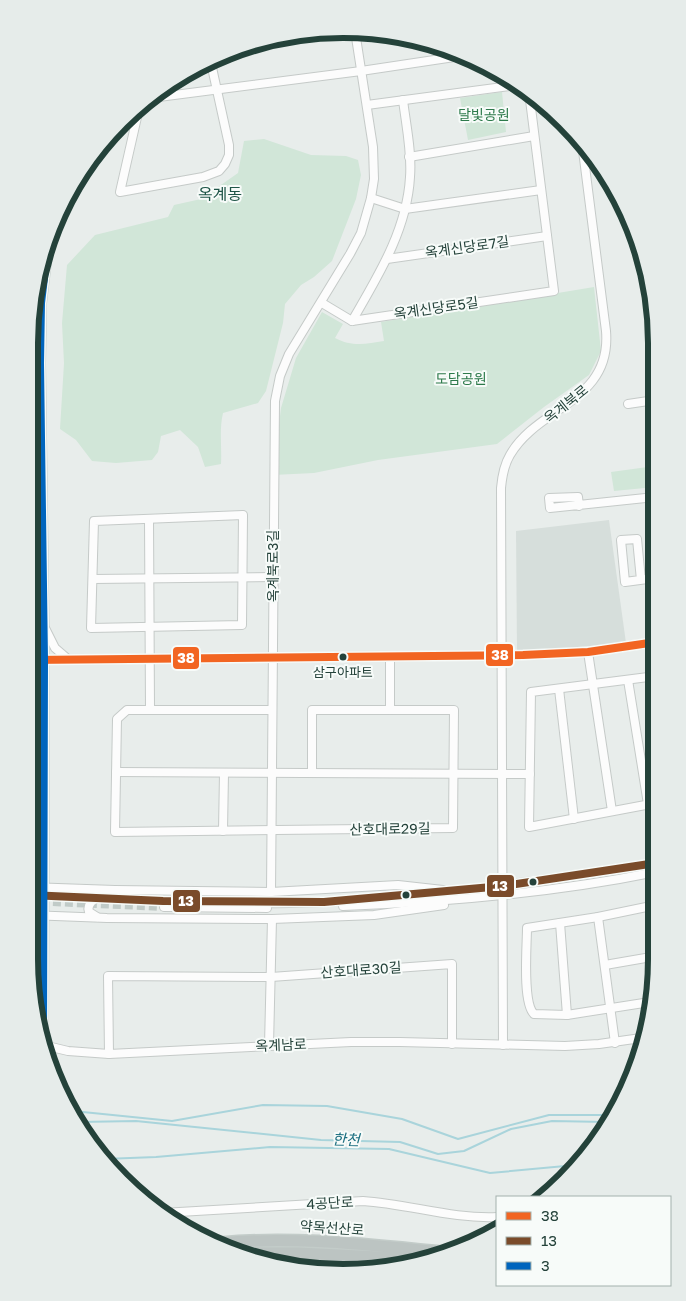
<svg xmlns="http://www.w3.org/2000/svg" width="686" height="1301" font-family="'Golos Text','Noto Sans KR',sans-serif">
	<rect width="100%" height="100%" fill="#e8edeb"/>
	<!-- built -->
	<polygon fill="#d6dedb" points="609,520 626,643 517,652 516,531"/>
	<!-- green -->
	<g fill="#d1e6d8">
		<polygon points="502,92 506,132 468,140 460,98"/>
		<path d="M264 139 311 155 346 156 358 160 361 175 356 199 332 261 314 277 301 285 285 304 283 323 266 391 258 403 223 413C219 430 222 447 221 464L205 467 198 447 180 430 161 436 158 452 152 460 116 463 92 461 76 440 60 429 64 363 62 323 67 265 95 235 168 217 174 205 201 199 238 173 244 141Z"/>
		<path d="M594 287 601 351 589 375 544 407 497 444 378 460 314 473 273 475 281 408 296 358 322 312 343 324 335 338C352 347 366 344 384 341L381 322Z"/>
		<polygon points="655,466 655,487 614,491 611,472"/>
	</g>
	<g fill="none" stroke-linecap="round" stroke-linejoin="round">
		<!-- stream -->
		<g stroke="#a9d4db" stroke-width="2">
			<polyline points="73,1111 172,1121 263,1105 327,1106 402,1119 458,1139 549,1115 612,1115"/>
			<polyline points="79,1122 136,1121 321,1140 400,1142 438,1154 464,1151 511,1129 552,1121 607,1122"/>
			<polyline points="104,1159 156,1157 270,1147 389,1149 490,1173 576,1165"/>
		</g>
		<!-- minor-tunnel -->
		<g stroke="#c1cbc8" stroke-width="8" stroke-dasharray="8 4" stroke-linecap="butt">
			<polyline points="29,895 163,901"/>
			<polyline points="29,901 164,907"/>
		</g>
		<!-- minor casing -->
		<g stroke="#c5cac8" stroke-width="10">
			<g id="minor">
				<polyline points="151,98 361,71 461,56"/>
				<polyline points="140,104 120,192 203,177 219,171 225,164 229,155 229,145 211,63"/>
				<polyline points="367,105 518,85"/>
				<polyline points="409,157 534,136"/>
				<polyline points="371,198 405,209 541,190"/>
				<polyline points="387,259 547,236"/>
				<polyline points="322,303 352,321 554,291 529,92"/>
				<path d="M352 321C378 276 407 230 410 177 412 152 406 125 403 100"/>
				<polyline points="29,390 40,390"/>
				<polyline points="628,404 655,400"/>
				<polyline points="579,506 578,497 549,498 550,508 655,497"/>
				<polygon points="243,515 242,625 91,628 94,521"/>
				<polyline points="149,519 150,710"/>
				<polyline points="93,579 273,577"/>
				<polyline points="641,580 637,539 621,540 625,582 655,578"/>
				<polyline points="45,628 55,648 69,660"/>
				<polyline points="588,652 612,811"/>
				<polyline points="29,660 523,655 588,652 656,642"/>
				<polyline points="656,676 531,692 529,827 656,803"/>
				<polyline points="628,680 648,804"/>
				<polyline points="559,689 574,819"/>
				<polyline points="272,710 127,710 117,719 115,832 453,828 454,710 312,710 312,773"/>
				<polyline points="390,710 390,656"/>
				<polyline points="116,772 530,774"/>
				<polyline points="223,831 224,773"/>
				<polyline points="29,887 115,890 271,892 398,885 443,890"/>
				<polyline points="271,892 275,401 280,376 289,354 350,254 361,233 371,198 374,179 373,147 355,31"/>
				<path d="M163 901C217 902 272 905 326 902 437 896 547 880 656 863"/>
				<path d="M343 906C448 902 553 893 656 872"/>
				<polyline points="164,907 267,908"/>
				<polyline points="29,915 107,918 272,919 374,915 444,905"/>
				<path d="M97 917 89 912C85 900 103 895 113 891"/>
				<polyline points="598,917 615,1043"/>
				<polyline points="560,923 567,1015"/>
				<polyline points="605,965 657,956"/>
				<path d="M650 1002 567 1015 534 1014C522 1003 527 945 527 928L598 917 656 905"/>
				<polyline points="43,1045 68,1051 109,1054 351,1042 400,1042 565,1046 599,1044 641,1038"/>
				<polyline points="269,1045 272,919"/>
				<path d="M503 1045 501 488C502 477 504 465 510 455 538 406 612 402 606 331L582 143"/>
				<polyline points="109,1054 108,976 271,977 452,964 452,1044"/>
				<path d="M162 1213 363 1201C409 1204 451 1219 497 1217"/>
			</g>
		</g>
		<!-- major casing -->
		<g stroke="#c3ccc9" stroke-width="12">
			<g id="major">
				<polyline points="34,992 35,570"/>
				<polyline points="43,1041 44,660 40,363 41,303 46,261"/>
			</g>
		</g>
		<!-- highway casing -->
		<g stroke="#c3ccc9" stroke-width="14">
			<g id="highway">
				<path d="M221 1243C294 1236 368 1245 441 1252"/>
				<polyline points="243,1253 298,1253 418,1259"/>
			</g>
		</g>
		<!-- minor -->
		<use href="#minor" stroke="#fcfcfc" stroke-width="8"/>
		<!-- major -->
		<use href="#major" stroke="#cfd7d5" stroke-width="10"/>
		<!-- highway -->
		<use href="#highway" stroke="#bcc4c2" stroke-width="11"/>
		<!-- bus-1 casing -->
		<g stroke="#f7fbf9" stroke-width="11">
			<polyline id="bus-1" points="29,660 523,655 588,652 656,642"/>
		</g>
		<!-- bus-2 casing -->
		<g stroke="#f7fbf9" stroke-width="11">
			<polyline id="bus-2" points="29,895 163,901 324,902 503,886 656,863"/>
		</g>
		<!-- bus-3 casing -->
		<g stroke="#f7fbf9" stroke-width="11">
			<polyline id="bus-3" points="43,1041 44,660 40,363 41,303 46,261"/>
		</g>
		<!-- bus-1 -->
		<use href="#bus-1" stroke="#f26522" stroke-width="8"/>
		<!-- bus-2 -->
		<use href="#bus-2" stroke="#7a4b2a" stroke-width="8"/>
		<!-- bus-3 -->
		<use href="#bus-3" stroke="#0065bd" stroke-width="8"/>
	</g>
	<!-- markers -->
	<g fill="#24423a" stroke="#f7fbf9" stroke-width="2">
		<circle cx="343" cy="657" r="4.5"/>
		<circle cx="533" cy="882" r="4.5"/>
		<circle cx="406" cy="895" r="4.5"/>
	</g>
	<g text-anchor="middle" stroke-width="4" stroke-linejoin="round" paint-order="stroke">
		<!-- bus labels -->
		<g font-size="13" fill="#24423a" stroke="#f7fbf9">
			<text x="343" y="677">삼구아파트</text>
		</g>
		<!-- park labels -->
		<g font-size="14" fill="#2d7a4b" stroke="#f7fbf9">
			<text x="484" y="120">달빛공원</text>
			<text x="461" y="384">도담공원</text>
		</g>
		<!-- street labels -->
		<g font-size="14" fill="#24423a" stroke="#f7fbf9">
			<text transform="translate(467 247) rotate(-8)" y="5">옥계신당로7길</text>
			<text transform="translate(436 308) rotate(-8)" y="5">옥계신당로5길</text>
			<text transform="translate(566 404) rotate(-39)" y="5">옥계북로</text>
			<text transform="translate(273 566) rotate(-90)" y="5">옥계북로3길</text>
			<text transform="translate(390 829) rotate(-1)" y="5">산호대로29길</text>
			<text transform="translate(361 970) rotate(-4)" y="5">산호대로30길</text>
			<text transform="translate(281 1045) rotate(-2)" y="5">옥계남로</text>
			<text transform="translate(330 1203) rotate(-3)" y="5">4공단로</text>
			<text transform="translate(332 1228) rotate(4)" y="5">약목선산로</text>
		</g>
		<!-- water labels -->
		<g font-size="15" font-style="italic" fill="#1c6f80" stroke="#f7fbf9">
			<text transform="translate(346 1140) rotate(2)" y="5">한천</text>
		</g>
		<!-- quarter labels -->
		<g font-size="16" fill="#1f5548" stroke="#f7fbf9">
			<text x="220" y="200">옥계동</text>
		</g>
	</g>
	<!-- crop -->
	<path d="M0 0H686V1301H0ZM343 38H343A305 305 0 0 1 648 343V959A305 305 0 0 1 343 1264H343A305 305 0 0 1 38 959V343A305 305 0 0 1 343 38Z" fill="#e6ecea" fill-rule="evenodd"/>
	<path fill="none" stroke="#24423a" stroke-width="6" d="M343 38H343A305 305 0 0 1 648 343V959A305 305 0 0 1 343 1264H343A305 305 0 0 1 38 959V343A305 305 0 0 1 343 38Z"/>
	<g stroke="#f7fbf9" stroke-width="2">
		<rect x="485" y="643" width="29" height="24" rx="5" fill="#f26522"/>
		<rect x="172" y="646" width="28" height="24" rx="5" fill="#f26522"/>
		<rect x="486" y="874" width="29" height="24" rx="5" fill="#7a4b2a"/>
		<rect x="172" y="889" width="29" height="24" rx="5" fill="#7a4b2a"/>
	</g>
	<g font-size="14" text-anchor="middle" font-weight="bold" fill="#fff">
		<text x="500" y="660">38</text>
		<text x="186" y="663">38</text>
		<text x="500" y="891">13</text>
		<text x="186" y="906">13</text>
	</g>
	<!-- legend -->
	<rect x="496" y="1196" width="175" height="90" fill="#f7fbf9" stroke="#a3b1ad"/>
	<rect x="506" y="1212" width="25" height="8" fill="#f26522" stroke="#a3b1ad"/>
	<text x="541" y="1221" font-size="15" fill="#24423a">38</text>
	<rect x="506" y="1237" width="25" height="8" fill="#7a4b2a" stroke="#a3b1ad"/>
	<text x="541" y="1246" font-size="15" fill="#24423a">13</text>
	<rect x="506" y="1262" width="25" height="8" fill="#0065bd" stroke="#a3b1ad"/>
	<text x="541" y="1271" font-size="15" fill="#24423a">3</text>
</svg>
